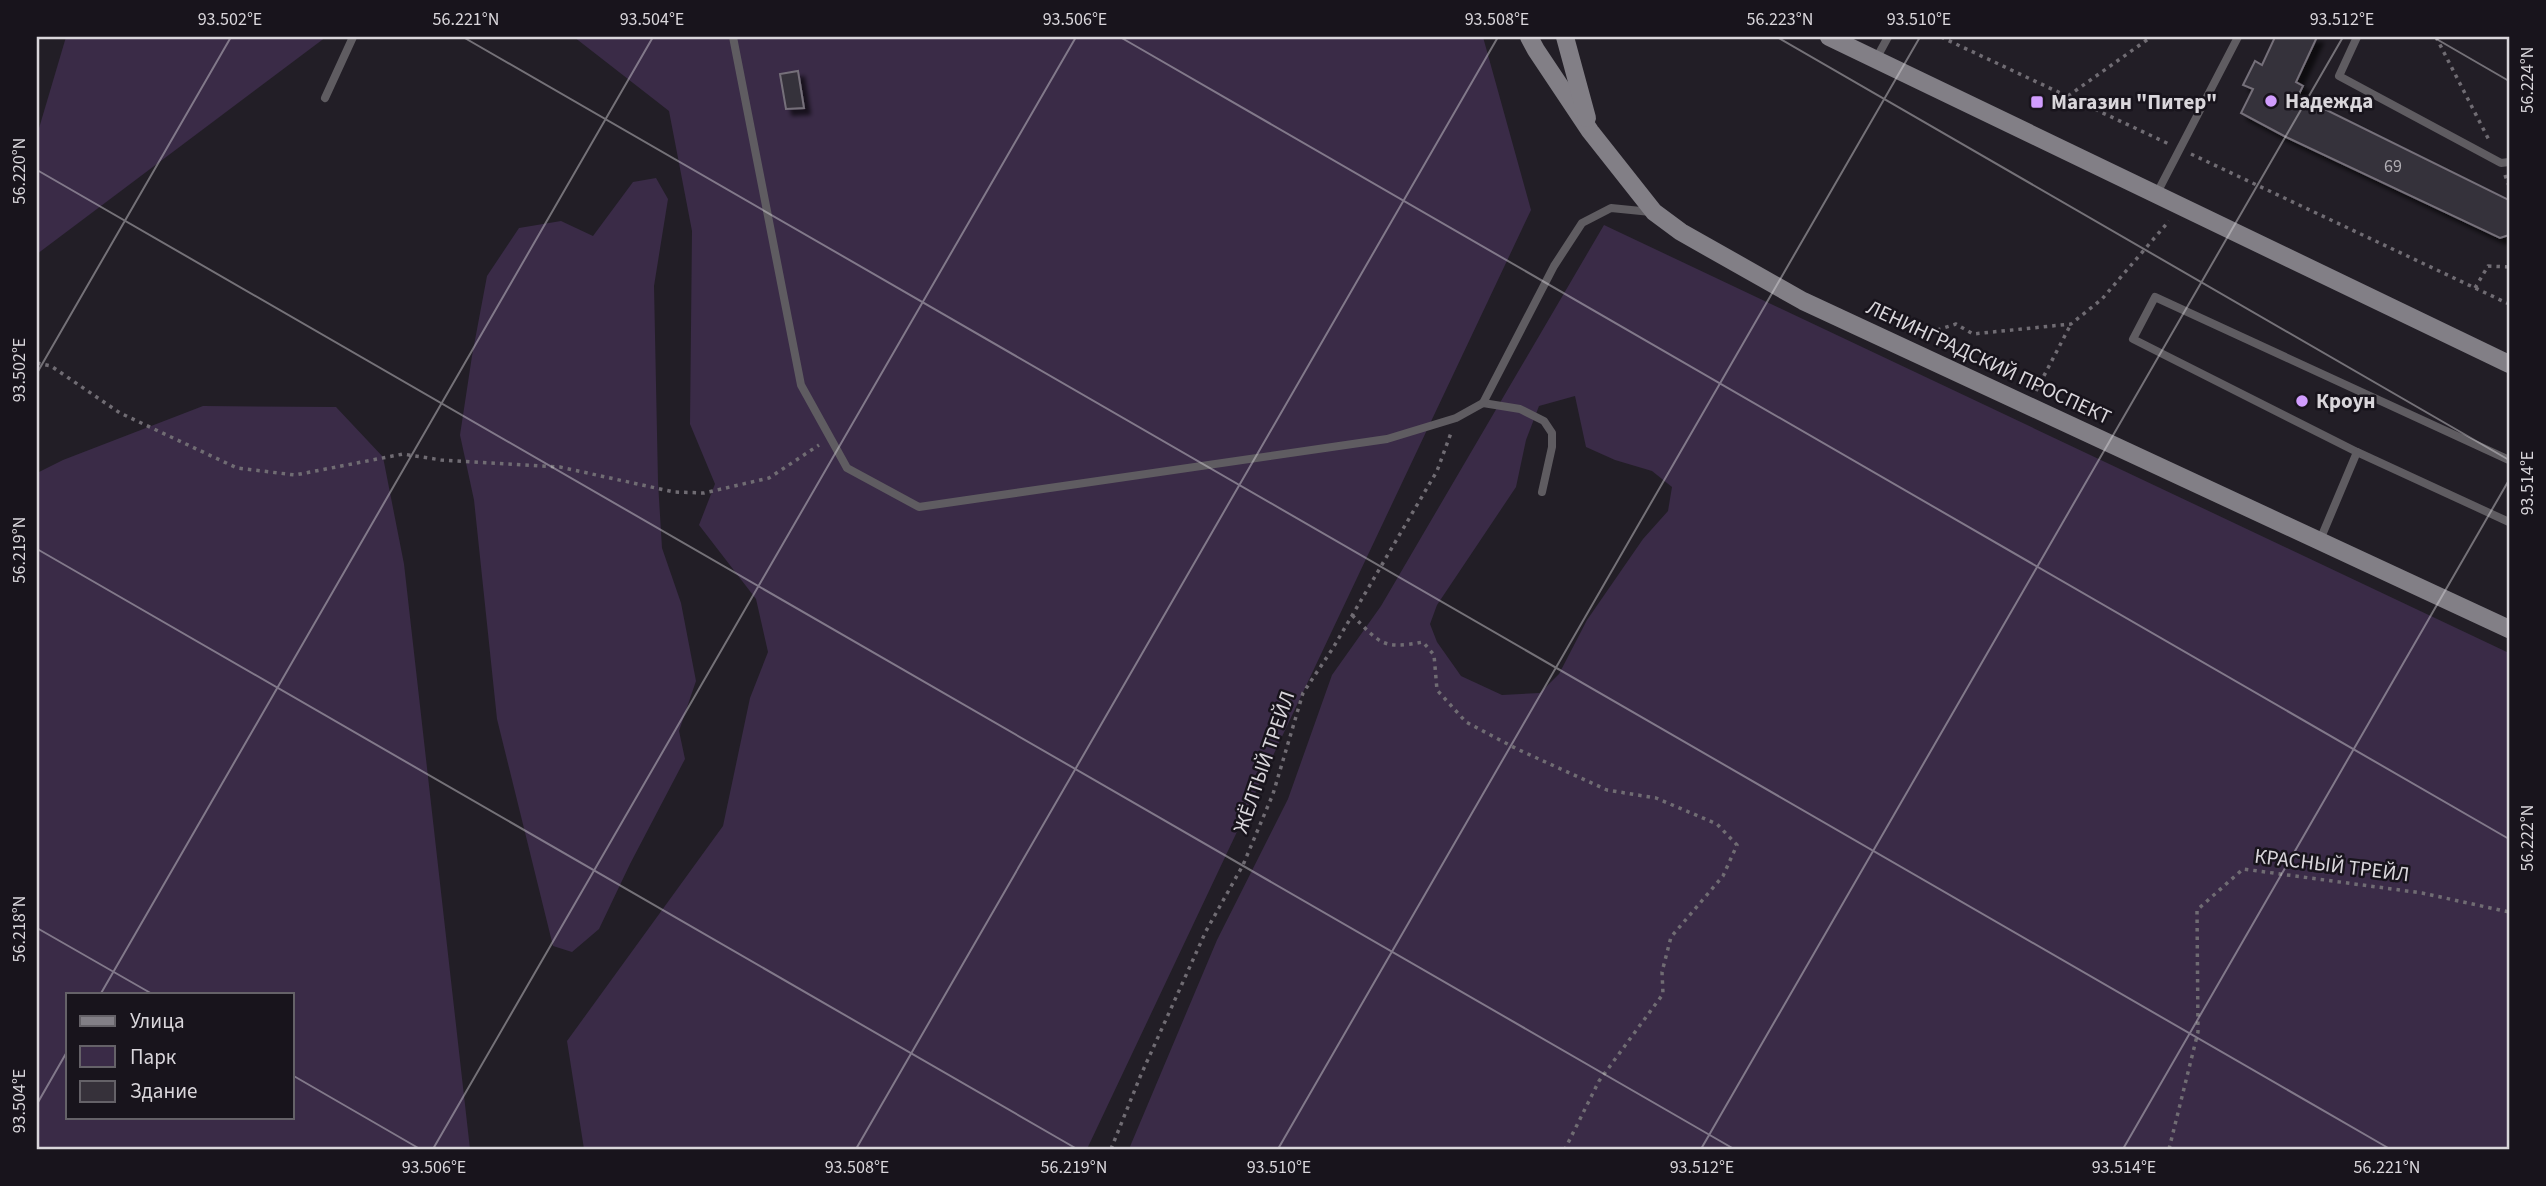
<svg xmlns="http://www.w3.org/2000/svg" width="2546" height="1186" font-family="'Source Sans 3',sans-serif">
	<defs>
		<filter id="shadow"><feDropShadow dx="6" dy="6" stdDeviation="2" flood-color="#0009"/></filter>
	</defs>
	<rect width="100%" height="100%" fill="#221e26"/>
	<!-- green -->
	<g fill="#3a2b47" fill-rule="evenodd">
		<polygon points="66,37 326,37 37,254 37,135"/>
		<polygon points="574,37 1483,37 1531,210 1087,1149 584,1149 567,1041 723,826 750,698 768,652 756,599 699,525 715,484 690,424 692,231 669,111"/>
		<polygon points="656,178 668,199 654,286 658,482 662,548 681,603 696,681 679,731 685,759 630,864 599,929 572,952 553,946 497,719 474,500 460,435 472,356 487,276 519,228 561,221 593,236 633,182"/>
		<path d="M1604 225 2509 653V1149H1129L1217 940 1288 799 1332 675 1381 606ZM1575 396 1586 447 1615 460 1652 471 1672 487 1668 511 1643 539 1587 620 1559 674 1540 693 1502 695 1461 676 1437 642 1430 624 1437 605 1516 487 1526 440 1539 406Z"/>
		<path d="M203 406 336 407 383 457 404 564 470 1149H37V473L63 460ZM292 995V1118H68V995Z"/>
	</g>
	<!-- building -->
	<g fill="#36313a" stroke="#75707a" stroke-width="2" filter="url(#shadow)">
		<polygon points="2275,37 2317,37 2296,82 2303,86 2298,96 2509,200 2509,235 2500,238 2286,137 2241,113 2253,89 2243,85 2255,61 2262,65"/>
		<polygon points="798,71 804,108 786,109 780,74"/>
	</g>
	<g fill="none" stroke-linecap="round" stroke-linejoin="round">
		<!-- path -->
		<g stroke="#706c73" stroke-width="3.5" stroke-dasharray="3.5 5" stroke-linecap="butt">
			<polyline points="1941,37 2169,144"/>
			<polyline points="2436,37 2490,142"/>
			<polyline points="2068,96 2151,37"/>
			<polyline points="2191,154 2509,304"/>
			<polyline points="2505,175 2509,186"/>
			<polyline points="2475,288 2488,266 2509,267"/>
			<polyline points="1921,335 1956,324 1973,334 2071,324 2102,299 2169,221"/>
			<polyline points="37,363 51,366 120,413 237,468 295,475 403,454 441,460 560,467 674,492 704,493 769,478 819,445"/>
			<polyline points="2036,391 2071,324"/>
			<path d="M1352 615C1380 643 1382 650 1423 642L1434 655 1437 690 1466 722 1517 749 1607 790 1656 798 1717 824 1737 845 1723 876 1671 937 1662 972 1663 994 1599 1081 1565 1149"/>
			<polyline points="1111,1149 1140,1077 1206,931 1243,865 1273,794 1303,693 1333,648 1437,471 1451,433"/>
			<polyline points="2169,1149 2198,1032 2197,910 2243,869 2422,893 2509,912"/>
		</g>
		<!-- lane -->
		<g stroke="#5f5c61" stroke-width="8">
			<polyline points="733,37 801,385 847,468 919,507 1387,439 1456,418 1483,403 1520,409 1544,421 1552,433 1552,447 1542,492"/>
			<polyline points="2357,37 2339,76 2501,163 2509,162"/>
			<polyline points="1876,59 1888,37"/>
			<polyline points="325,98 353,37"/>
			<polyline points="2157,193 2238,37"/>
			<polyline points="1483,403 1554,266 1582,223 1611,208 1651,212"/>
			<polyline points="2357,452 2133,339 2155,297 2509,460"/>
			<polyline points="2320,540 2357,452 2509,522"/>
		</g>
		<!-- secondary -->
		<g stroke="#827f86" stroke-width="18">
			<polyline points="1529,37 1536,50 1590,131 1654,212 1681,232 1803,301 2509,629"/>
			<polyline points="1565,37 1587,118"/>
			<polyline points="1829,37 2509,364"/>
		</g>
	</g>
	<!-- ticks -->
	<path fill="none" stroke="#d9d6db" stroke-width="2" stroke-opacity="0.45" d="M463 37 2390 1149M1120 37 2509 839M1777 37 2509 460M2433 37 2509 81M37 170 1734 1149M37 373 231 37M37 549 1077 1149M37 928 154 995M100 995 653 37M292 1075 420 1149M37 1104 68 1050M433 1149 1076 37M856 1149 1498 37M1278 1149 1920 37M1701 1149 2343 37M2123 1149 2509 480"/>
	<!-- markers -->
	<g fill="#d19dfe" stroke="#18141c" stroke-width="2.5">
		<circle cx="2271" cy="101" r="7"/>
		<rect x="2030" y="95" width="14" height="14" rx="3.5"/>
		<circle cx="2302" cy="401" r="7"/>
	</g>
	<g text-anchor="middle" stroke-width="5" stroke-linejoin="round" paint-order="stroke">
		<!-- number labels -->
		<g font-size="18" fill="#b0adb3">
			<text x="2393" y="172">69</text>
		</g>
		<!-- poi labels -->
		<g font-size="21" font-weight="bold" fill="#d9d6db" stroke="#18141c" text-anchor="start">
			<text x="2285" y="108">Надежда</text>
			<text x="2051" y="109">Магазин "Питер"</text>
			<text x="2316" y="408">Кроун</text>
		</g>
		<!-- street labels -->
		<g font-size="21" fill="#d9d6db" stroke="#18141c">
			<text transform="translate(1989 362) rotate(25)" y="7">ЛЕНИНГРАДСКИЙ ПРОСПЕКТ</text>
			<text transform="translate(1264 762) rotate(-71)" y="7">ЖЁЛТЫЙ ТРЕЙЛ</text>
			<text transform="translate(2332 865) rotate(7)" y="7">КРАСНЫЙ ТРЕЙЛ</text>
		</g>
	</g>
	<!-- border -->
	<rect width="2546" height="1186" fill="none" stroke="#18141c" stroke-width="77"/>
	<!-- legend -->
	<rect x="66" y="993" width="228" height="126" fill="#18141c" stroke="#656268" stroke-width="2"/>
	<rect x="80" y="1016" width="35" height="10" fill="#827f86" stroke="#656268" stroke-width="2"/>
	<text x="130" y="1028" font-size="21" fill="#d9d6db">Улица</text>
	<rect x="80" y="1046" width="35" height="21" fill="#3a2b47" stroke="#656268" stroke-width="2"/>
	<text x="130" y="1064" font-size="21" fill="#d9d6db">Парк</text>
	<rect x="80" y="1081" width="35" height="21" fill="#36313a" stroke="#656268" stroke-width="2"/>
	<text x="130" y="1098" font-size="21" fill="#d9d6db">Здание</text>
	<rect x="38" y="38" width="2470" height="1110" fill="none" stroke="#d9d6db" stroke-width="2.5"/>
	<g font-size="18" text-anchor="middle" fill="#d9d6db">
		<text x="230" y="25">93.502°E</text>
		<text x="466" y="25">56.221°N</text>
		<text x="652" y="25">93.504°E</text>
		<text x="1075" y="25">93.506°E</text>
		<text x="1497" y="25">93.508°E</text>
		<text x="1780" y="25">56.223°N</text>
		<text x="1919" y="25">93.510°E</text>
		<text x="2342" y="25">93.512°E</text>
		<text transform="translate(2527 80) rotate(-90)" y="6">56.224°N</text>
		<text transform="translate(19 171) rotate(-90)" y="6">56.220°N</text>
		<text transform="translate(19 370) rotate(-90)" y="6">93.502°E</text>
		<text transform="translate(2527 483) rotate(-90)" y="6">93.514°E</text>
		<text transform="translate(19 550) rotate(-90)" y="6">56.219°N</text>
		<text transform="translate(2527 838) rotate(-90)" y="6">56.222°N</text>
		<text transform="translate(19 929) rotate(-90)" y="6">56.218°N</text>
		<text transform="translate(19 1101) rotate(-90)" y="6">93.504°E</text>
		<text x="434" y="1173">93.506°E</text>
		<text x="857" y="1173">93.508°E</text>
		<text x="1074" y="1173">56.219°N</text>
		<text x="1279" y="1173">93.510°E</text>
		<text x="1702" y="1173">93.512°E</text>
		<text x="2124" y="1173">93.514°E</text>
		<text x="2387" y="1173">56.221°N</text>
	</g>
</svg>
